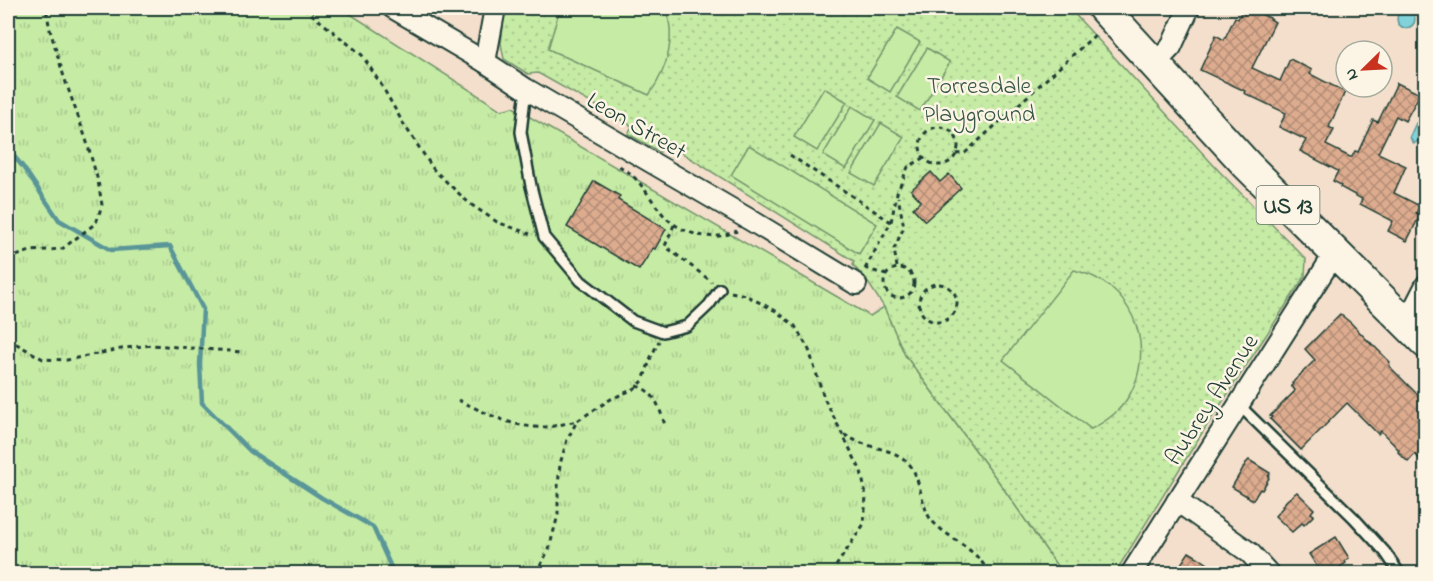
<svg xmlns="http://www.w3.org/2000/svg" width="1433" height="581" font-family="'Indie Flower',sans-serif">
	<defs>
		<pattern id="grass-tufts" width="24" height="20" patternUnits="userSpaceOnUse" patternTransform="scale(1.5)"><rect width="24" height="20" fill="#c6eba5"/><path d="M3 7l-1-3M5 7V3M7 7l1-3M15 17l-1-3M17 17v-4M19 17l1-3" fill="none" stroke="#aaca8f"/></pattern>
		<pattern id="park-dots" width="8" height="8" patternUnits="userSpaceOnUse" patternTransform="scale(1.5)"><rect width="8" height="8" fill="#c6eba5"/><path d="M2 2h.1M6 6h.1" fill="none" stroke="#aaca8f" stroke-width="1.8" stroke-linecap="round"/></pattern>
		<pattern id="building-cross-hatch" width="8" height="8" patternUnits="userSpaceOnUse" patternTransform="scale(1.5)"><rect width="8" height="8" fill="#ddac8f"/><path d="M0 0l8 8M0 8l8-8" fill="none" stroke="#b38d76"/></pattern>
	</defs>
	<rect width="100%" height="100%" fill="#f3dfcb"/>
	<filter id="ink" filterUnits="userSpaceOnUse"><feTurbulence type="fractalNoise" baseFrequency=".0167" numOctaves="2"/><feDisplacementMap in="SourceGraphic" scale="12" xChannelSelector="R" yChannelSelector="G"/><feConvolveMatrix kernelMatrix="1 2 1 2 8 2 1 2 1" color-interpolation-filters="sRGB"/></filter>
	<g filter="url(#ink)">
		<!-- grass -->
		<polygon fill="url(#grass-tufts)" stroke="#72946c" stroke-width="1.5" points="8,8 341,8 501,110 513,107 870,316 884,307 905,355 999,482 1062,573 8,573"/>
		<!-- park -->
		<polygon fill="url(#park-dots)" stroke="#72946c" stroke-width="1.5" points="505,8 1069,8 1219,171 1304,257 1306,259 1305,276 1202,433 1115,573 1062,573 999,482 905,355 884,307 869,284 853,265 854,261 666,143 660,152 628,134 632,126 538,73 528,74 504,59 501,44"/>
		<!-- garden -->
		<g fill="#c6eba5" stroke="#72946c" stroke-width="1.5">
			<path d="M560 8H666C676 39 668 68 649 95L548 49Z"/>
			<polygon points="897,29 920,42 890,92 867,78"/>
			<polygon points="927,48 950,62 920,111 897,97"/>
			<polygon points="824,88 847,102 817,151 794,137"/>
			<polygon points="852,106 875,120 846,169 823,155"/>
			<polygon points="881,123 904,137 874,186 851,173"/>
			<polygon points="749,145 877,224 859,254 731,175"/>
			<path d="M1074 270C1088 274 1100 278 1111 288 1149 320 1151 381 1114 414 1107 420 1099 425 1091 429L1003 360Z"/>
		</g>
		<!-- water -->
		<g fill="#81d2da" stroke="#5a9698" stroke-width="1.5">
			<circle cx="1406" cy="19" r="9"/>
			<path d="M1420 121 1424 123 1425 128C1423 134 1414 153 1410 136L1416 123Z"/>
		</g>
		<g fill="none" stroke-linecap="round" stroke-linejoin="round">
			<!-- stream -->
			<polyline stroke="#5a9698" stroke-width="4.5" points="8,149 23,167 59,220 111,250 170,246 203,309 200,364 202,403 250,451 322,498 373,527 394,574"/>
		</g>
		<!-- building -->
		<g fill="url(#building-cross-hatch)" stroke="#1f3d34" stroke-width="1.5">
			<polygon points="1243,8 1248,8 1270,18 1270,19 1275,22 1252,68 1280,81 1290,59 1312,70 1310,74 1345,92 1329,127 1334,130 1326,145 1350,157 1352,157 1355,151 1358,152 1373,120 1378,122 1397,83 1420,94 1405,121 1396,116 1378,153 1406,166 1394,193 1420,206 1416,213 1420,215 1407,241 1388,231 1393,221 1360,204 1362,199 1340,187 1341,185 1333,181 1338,171 1300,151 1306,140 1279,127 1286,113 1244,93 1245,91 1200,70 1216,35 1224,40 1235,17 1238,19"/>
			<polygon points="931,172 940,182 949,174 961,188 925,221 913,208 921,201 911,190"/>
			<polygon points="594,181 620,196 618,200 666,229 655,249 653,248 639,270 567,227"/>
			<polygon points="1340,314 1351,323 1371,344 1371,343 1390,362 1389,363 1390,365 1389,366 1425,402 1425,465 1415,454 1408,462 1398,452 1399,450 1381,431 1378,434 1347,403 1301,450 1270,419 1272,417 1270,416 1294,392 1295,390 1291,386 1293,384 1292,383 1315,360 1305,349"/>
			<polygon points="1249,460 1270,473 1268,477 1269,478 1262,490 1260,489 1253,500 1232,487 1246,463"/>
			<polygon points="1297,492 1314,509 1311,513 1314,515 1304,525 1302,523 1292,532 1275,516 1283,507 1282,506 1287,500"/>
			<polygon points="1336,537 1349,558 1345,561 1346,563 1334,571 1332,568 1321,573 1309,554"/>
			<polygon points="1189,552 1199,558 1221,573 1175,573"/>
		</g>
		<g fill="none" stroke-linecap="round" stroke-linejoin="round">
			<!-- service casing -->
			<g stroke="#1f3d34" stroke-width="14">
				<g id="service">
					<polyline points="526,89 521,132 531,186 544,237 581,281 633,321 663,332 687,326 709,305 720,289"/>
					<polyline points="1238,404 1354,518 1385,552 1400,574"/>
				</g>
			</g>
			<!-- minor casing -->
			<g stroke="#1f3d34" stroke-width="24">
				<g id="minor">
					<polyline points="393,8 485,62 526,89 752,221 856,284"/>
					<polyline points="485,62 495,8"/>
					<polyline points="1155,64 1171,47 1189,8"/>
					<polyline points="1406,324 1426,285"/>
					<polyline points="1177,501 1250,553 1269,574"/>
					<polyline points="1131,574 1335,253"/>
				</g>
			</g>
			<!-- primary casing -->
			<g stroke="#1f3d34" stroke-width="34">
				<polyline id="primary" points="1103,8 1247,165 1426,343"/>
			</g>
			<!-- path -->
			<g stroke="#1f3d34" stroke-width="3" stroke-dasharray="4.5 4.5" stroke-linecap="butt">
				<polyline points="304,8 362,55 382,86 403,123 434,170 470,204 497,222 530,234"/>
				<circle cx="939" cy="146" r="19"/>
				<polyline points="956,154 965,153 1096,34"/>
				<polyline points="790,155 891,222"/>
				<path d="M619 166C624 169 630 172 634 177 657 201 659 223 695 234 709 238 723 237 737 231"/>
				<polyline points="674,225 665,246 712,282"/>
				<polyline points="8,259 30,251 62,249 96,223 102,205 98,181 86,139 64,77 50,30 46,8"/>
				<polyline points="897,267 894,249 904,227 898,197"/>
				<circle cx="899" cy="283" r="15"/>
				<polyline points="865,268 886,275"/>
				<polyline points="865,269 891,222 897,193 908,167 924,158"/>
				<circle cx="938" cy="303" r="19"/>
				<polyline points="731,292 745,295 776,311 795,326 809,350 824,398 861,471 866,496 864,524 836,566 833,574"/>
				<polyline points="8,339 43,359 67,360 126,348 152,345 243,352"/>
				<path d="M636 386C656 391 659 408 665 425"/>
				<path d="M458 400C482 411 507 425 534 427 549 428 563 424 577 421"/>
				<path d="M844 435C851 438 857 442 865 444 881 450 899 451 910 465 920 477 922 510 932 521 950 540 978 549 989 574"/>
				<polyline points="536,574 549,549 558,515 558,486 560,464 567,440 577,421 611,399 634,389 643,381 651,357 659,341"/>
			</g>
			<!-- service -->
			<use href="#service" stroke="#fcf5e5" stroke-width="9"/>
			<!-- minor -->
			<use href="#minor" stroke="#fcf5e5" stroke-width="20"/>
			<!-- primary -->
			<use href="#primary" stroke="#fcf5e5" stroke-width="30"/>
		</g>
	</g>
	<g text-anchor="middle" stroke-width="5" stroke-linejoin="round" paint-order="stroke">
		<!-- shield labels -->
		<rect fill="#fcf5e5" stroke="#617469" stroke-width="1.5" x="1256.5" y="186" width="63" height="38" rx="4.5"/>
		<g font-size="22" font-weight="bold" fill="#1f3d34">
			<text x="1288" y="213">US 13</text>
		</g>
		<!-- park labels -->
		<g font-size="24" fill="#385745" stroke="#fcf5e5">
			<text x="979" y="93">Torresdale<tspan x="979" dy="28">Playground</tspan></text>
		</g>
		<!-- street labels -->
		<g font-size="24" fill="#1f3d34" stroke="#fcf5e5">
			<text transform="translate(637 125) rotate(30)" y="8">Leon Street</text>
			<text transform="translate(1211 399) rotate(-57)" y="8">Aubrey Avenue</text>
		</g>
	</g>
	<!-- margin -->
	<rect width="1433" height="581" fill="none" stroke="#fcf5e5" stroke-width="30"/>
	<rect x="15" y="15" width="1403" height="551" fill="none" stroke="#1f3d34" stroke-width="2" filter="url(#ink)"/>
	<!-- north arrow -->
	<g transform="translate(1364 69) rotate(246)"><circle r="28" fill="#fcf5e5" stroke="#a4ab9e" stroke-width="1.5"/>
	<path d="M0-4.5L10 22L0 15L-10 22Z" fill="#c8321e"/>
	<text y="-9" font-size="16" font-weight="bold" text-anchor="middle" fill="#1f3d34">N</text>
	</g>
</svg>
